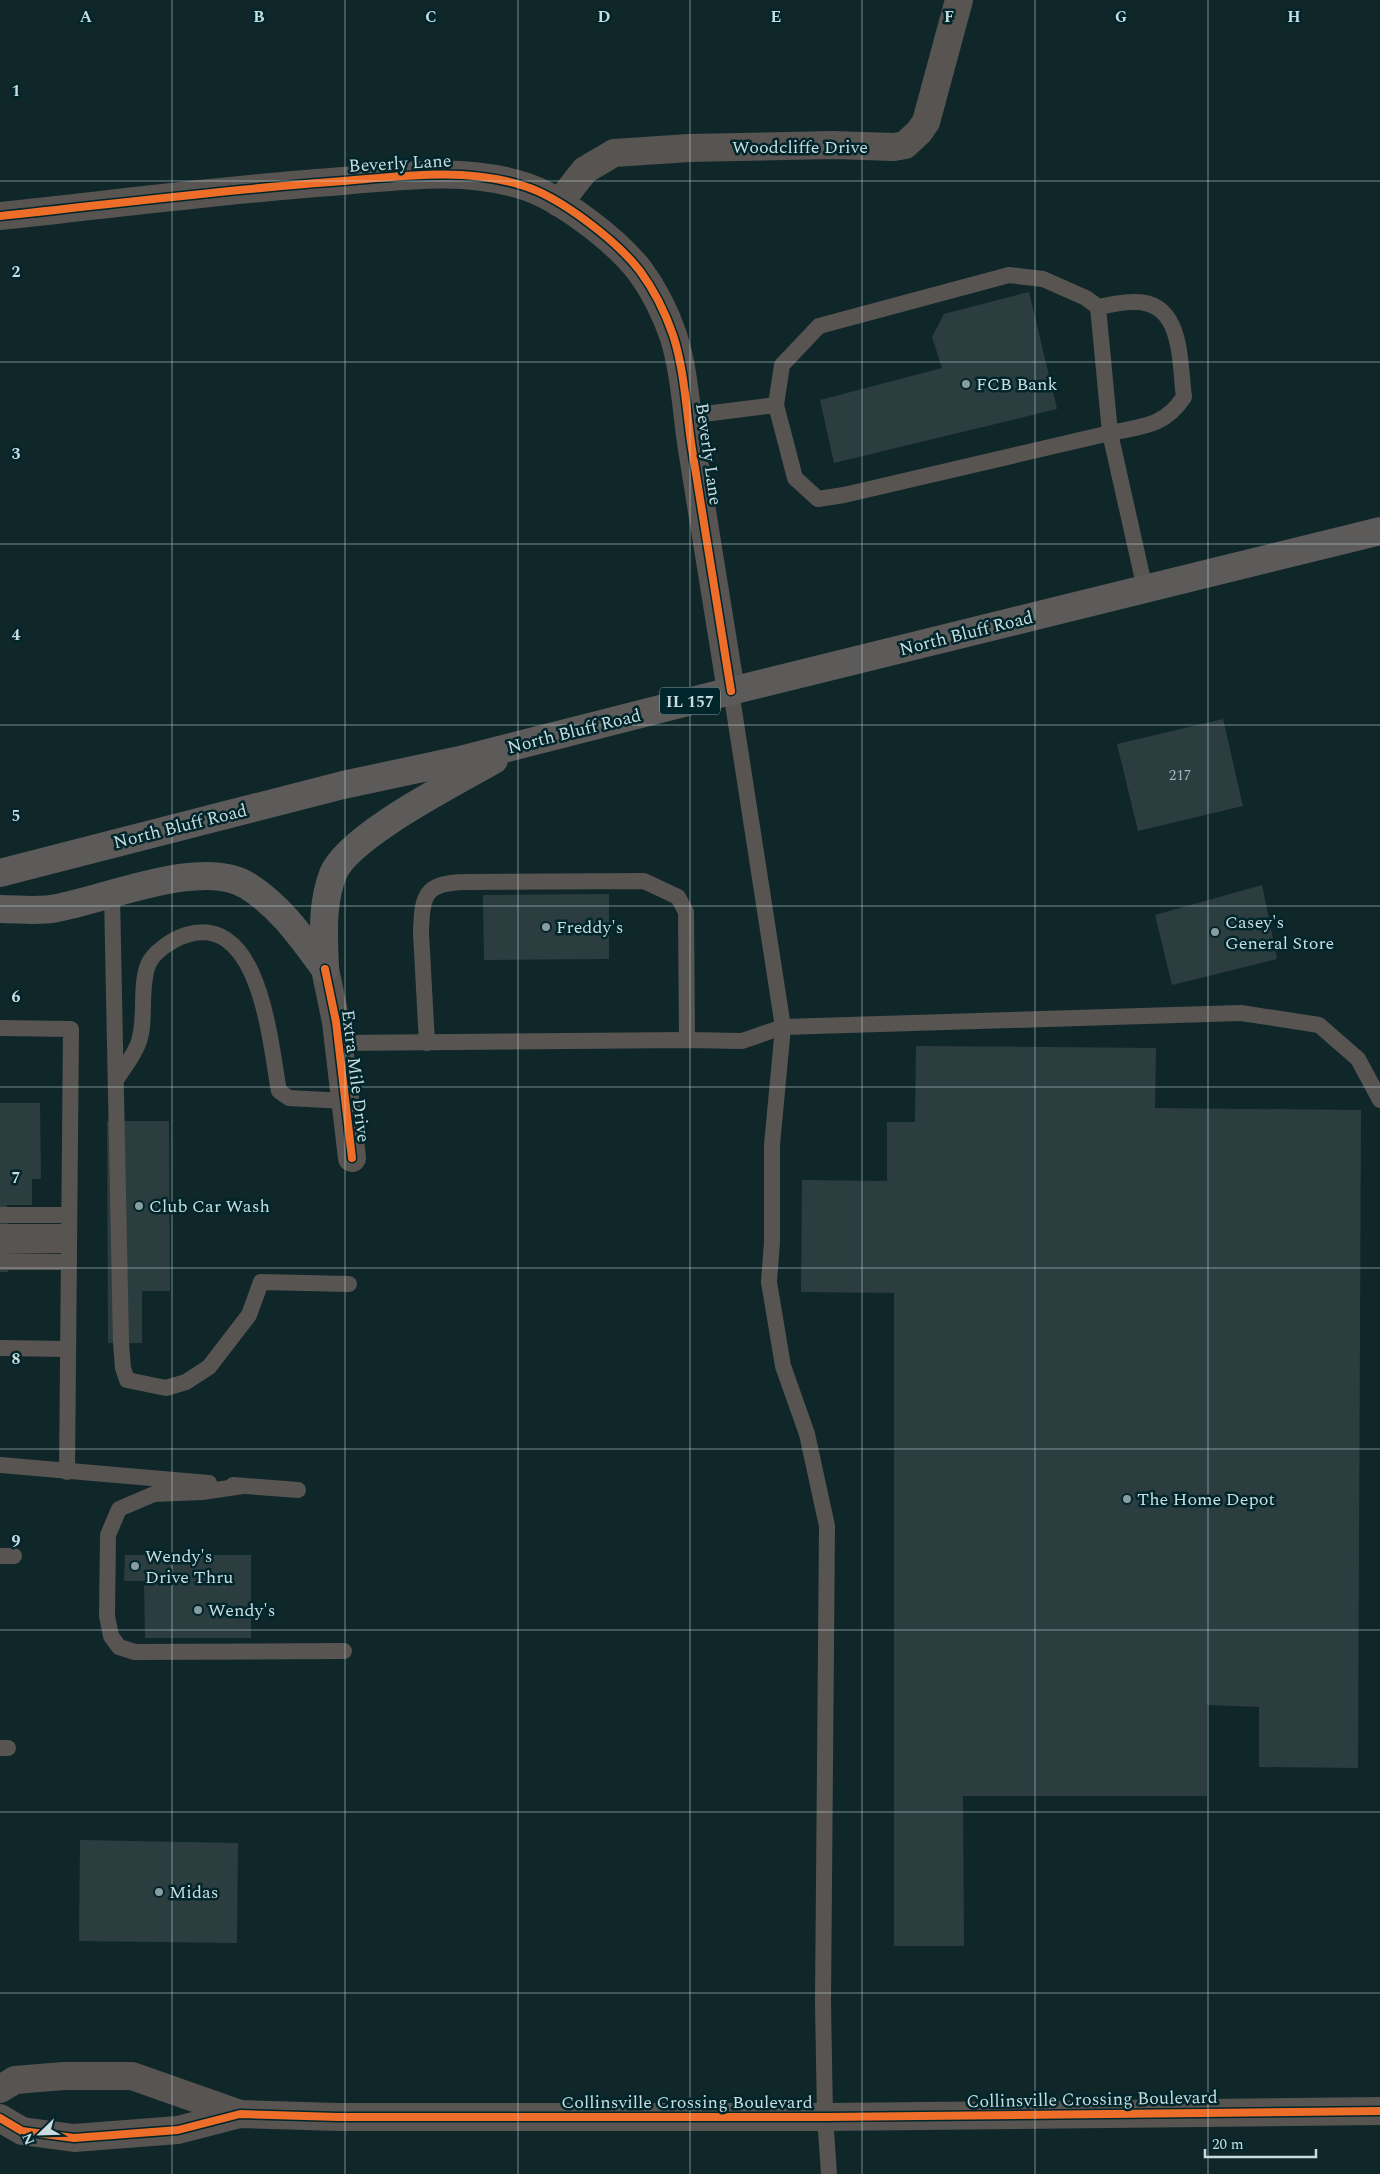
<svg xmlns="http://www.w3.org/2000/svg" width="1380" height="2174" font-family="Spectral,serif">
	<rect width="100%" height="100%" fill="#10272a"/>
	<!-- building -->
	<g fill="#2c3d40">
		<polygon points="1029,292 1057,409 834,463 820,400 942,368 932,337 944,314"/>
		<polygon points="1223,719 1243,806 1138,831 1117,744"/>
		<polygon points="1262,885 1277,959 1172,985 1155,915"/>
		<polygon points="609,894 609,959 484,960 483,895"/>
		<polygon points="916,1046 1156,1048 1155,1108 1361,1110 1358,1768 1259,1767 1259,1707 1207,1705 1207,1796 963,1796 964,1946 894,1946 894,1293 801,1292 802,1180 887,1181 887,1122 915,1122"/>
		<polygon points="0,1103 40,1103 41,1179 32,1179 32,1205 7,1205 8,1272 0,1272"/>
		<polygon points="107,1121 169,1121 170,1291 142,1291 142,1343 108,1343"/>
		<polygon points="125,1555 251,1555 251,1638 145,1638 144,1581 124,1581"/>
		<polygon points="80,1840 238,1843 237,1943 79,1941"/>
	</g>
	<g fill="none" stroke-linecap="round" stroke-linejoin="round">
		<!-- service -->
		<g stroke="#575452" stroke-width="16">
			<path d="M776 405 782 365 819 326 1009 275 1043 279 1086 298 1098 307C1109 305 1121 302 1132 302 1184 299 1179 362 1184 397 1164 427 1142 426 1110 433L1098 307"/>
			<polyline points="688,416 776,405 795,478 818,499 844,495 1110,433 1145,589"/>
			<polyline points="731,691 783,1027 772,1145 772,1242 769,1282 783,1366 807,1434 827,1526 823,2002 825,2117 829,2174"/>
			<polyline points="112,895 121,1343 123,1368 127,1380 166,1388 186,1382 209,1367 249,1315 261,1282 349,1284"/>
			<polyline points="0,1028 71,1029 67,1472"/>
			<polyline points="338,1043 687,1040 742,1041 783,1027 1241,1013 1319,1025 1358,1059 1380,1100"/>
			<path d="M427 1043 421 933C422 894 425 883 465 882L644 881 678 897 686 912 687 1040"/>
			<path d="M116 1080C123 1069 133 1057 138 1044 147 1022 139 988 148 965 153 952 173 939 186 935 261 912 270 1044 279 1091L289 1098 345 1101"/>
			<polyline points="0,1215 69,1215"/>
			<polyline points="0,1232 69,1232"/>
			<polyline points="0,1246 69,1245"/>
			<polyline points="0,1262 69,1262"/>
			<polyline points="0,1348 68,1349"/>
			<polyline points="0,1465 209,1483"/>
			<polyline points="233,1485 298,1490"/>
			<polyline points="243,1486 202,1492 154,1494 119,1509 108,1535 107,1616 111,1636 119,1647 135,1652 344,1651"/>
			<polyline points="0,1556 14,1556"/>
			<polyline points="0,1748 8,1748"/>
		</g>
		<!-- minor -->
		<g stroke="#575452" stroke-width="28">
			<polyline points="559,203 585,170 614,153 689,148 833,145 894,147 905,145 919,132 926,122 959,0"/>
			<path d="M0 216C114 204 228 189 343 181 402 176 466 167 524 186 560 197 617 241 640 271 654 290 665 312 673 335 685 372 686 411 692 449 705 530 718 610 731 691"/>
			<polyline points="325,969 336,1022 352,1158"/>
			<polyline points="0,2089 15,2080 64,2076 132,2076 240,2114"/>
			<polyline points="0,2118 22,2131 74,2138 178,2130 240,2114 338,2117 825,2117 1380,2111"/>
		</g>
		<!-- primary -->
		<g stroke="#5c5b5a" stroke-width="28">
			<polyline points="0,873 343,785 460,760 731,691 1380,531"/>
			<path d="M0 909C18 909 39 912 57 908 107 899 203 857 248 886 281 907 302 938 325 969"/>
			<path d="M325 969C324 937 321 905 333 874 348 836 456 782 494 760"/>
		</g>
		<!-- cycleway casing -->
		<g stroke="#00252b" stroke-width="11">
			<g id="cycleway">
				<path d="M0 216C114 204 228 189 343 181 402 176 466 167 524 186 560 197 617 241 640 271 654 290 665 312 673 335 685 372 686 411 692 449 705 530 718 610 731 691"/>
				<polyline points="325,969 336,1022 352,1158"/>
				<polyline points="0,2118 22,2131 74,2138 178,2130 240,2114 338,2117 825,2117 1380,2111"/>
			</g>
		</g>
		<!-- cycleway -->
		<use href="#cycleway" stroke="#ee6e29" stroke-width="8"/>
	</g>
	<!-- grid -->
	<path fill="none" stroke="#c9dde0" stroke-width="1" stroke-opacity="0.55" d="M172 0V2174M345 0V2174M518 0V2174M690 0V2174M862 0V2174M1035 0V2174M1208 0V2174M0 181H1380M0 362H1380M0 544H1380M0 725H1380M0 906H1380M0 1087H1380M0 1268H1380M0 1449H1380M0 1630H1380M0 1812H1380M0 1993H1380"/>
	<!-- markers -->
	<g fill="#889da0" stroke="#00252b" stroke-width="2">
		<circle cx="966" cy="384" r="5"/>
		<circle cx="546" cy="927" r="5"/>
		<circle cx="1215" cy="932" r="5"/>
		<circle cx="139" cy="1206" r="5"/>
		<circle cx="1127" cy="1499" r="5"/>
		<circle cx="135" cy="1566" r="5"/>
		<circle cx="198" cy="1610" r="5"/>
		<circle cx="159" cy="1892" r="5"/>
	</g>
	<g text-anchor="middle" stroke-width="5" stroke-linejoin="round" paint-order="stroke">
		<!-- number labels -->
		<g font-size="15" fill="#a2b5b8">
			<text x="1180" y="780">217</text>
		</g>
		<!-- shield labels -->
		<rect fill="#00252b" stroke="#8da6aa" stroke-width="1" x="660" y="687.5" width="60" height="27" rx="4"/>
		<g font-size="16" font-weight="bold" fill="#c9dde0">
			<text x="690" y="707">IL 157</text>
		</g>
		<!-- street labels -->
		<g font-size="18" fill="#c9dde0" stroke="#00252b">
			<text x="800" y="153">Woodcliffe Drive</text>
			<text transform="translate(400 163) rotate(-3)" y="6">Beverly Lane</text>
			<text transform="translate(709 454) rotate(82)" y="6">Beverly Lane</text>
			<text transform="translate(966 633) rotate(-14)" y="6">North Bluff Road</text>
			<text transform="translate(574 731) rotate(-14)" y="6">North Bluff Road</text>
			<text transform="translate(180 826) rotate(-14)" y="6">North Bluff Road</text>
			<text transform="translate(356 1076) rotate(83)" y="6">Extra Mile Drive</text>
			<text transform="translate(1092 2099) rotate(-1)" y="6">Collinsville Crossing Boulevard</text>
			<text x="687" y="2108">Collinsville Crossing Boulevard</text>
		</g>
		<!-- poi labels -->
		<g font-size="18" fill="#c9dde0" stroke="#00252b" text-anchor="start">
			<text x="976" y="390">FCB Bank</text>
			<text x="1225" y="928">Casey's<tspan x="1225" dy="21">General Store</tspan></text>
			<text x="556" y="933">Freddy's</text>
			<text x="149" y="1212">Club Car Wash</text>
			<text x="1137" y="1505">The Home Depot</text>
			<text x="145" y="1562">Wendy's<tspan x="145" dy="21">Drive Thru</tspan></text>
			<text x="208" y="1616">Wendy's</text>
			<text x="169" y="1898">Midas</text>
		</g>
	</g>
	<g font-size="16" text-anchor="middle" font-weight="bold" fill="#c9dde0" stroke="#00252b" stroke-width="5" stroke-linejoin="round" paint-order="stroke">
		<text x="86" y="22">A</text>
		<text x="259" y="22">B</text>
		<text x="431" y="22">C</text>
		<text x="604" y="22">D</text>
		<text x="776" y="22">E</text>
		<text x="949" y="22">F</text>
		<text x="1121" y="22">G</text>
		<text x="1294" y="22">H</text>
		<text x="16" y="96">1</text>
		<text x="16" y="277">2</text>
		<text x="16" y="459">3</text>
		<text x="16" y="640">4</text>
		<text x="16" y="821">5</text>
		<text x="16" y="1002">6</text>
		<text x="16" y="1183">7</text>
		<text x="16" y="1364">8</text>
		<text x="16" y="1546">9</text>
	</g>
	<!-- north arrow -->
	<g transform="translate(40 2134) rotate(247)" stroke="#00252b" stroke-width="4" paint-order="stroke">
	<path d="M0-4L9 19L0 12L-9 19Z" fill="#c9dde0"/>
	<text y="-8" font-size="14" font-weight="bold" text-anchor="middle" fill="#c9dde0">N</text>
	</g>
	<!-- scale -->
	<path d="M1205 2149v8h111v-8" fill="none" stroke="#c9dde0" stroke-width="2.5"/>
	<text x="1212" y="2149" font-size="15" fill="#c9dde0" stroke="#00252b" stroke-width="4" paint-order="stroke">20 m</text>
</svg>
